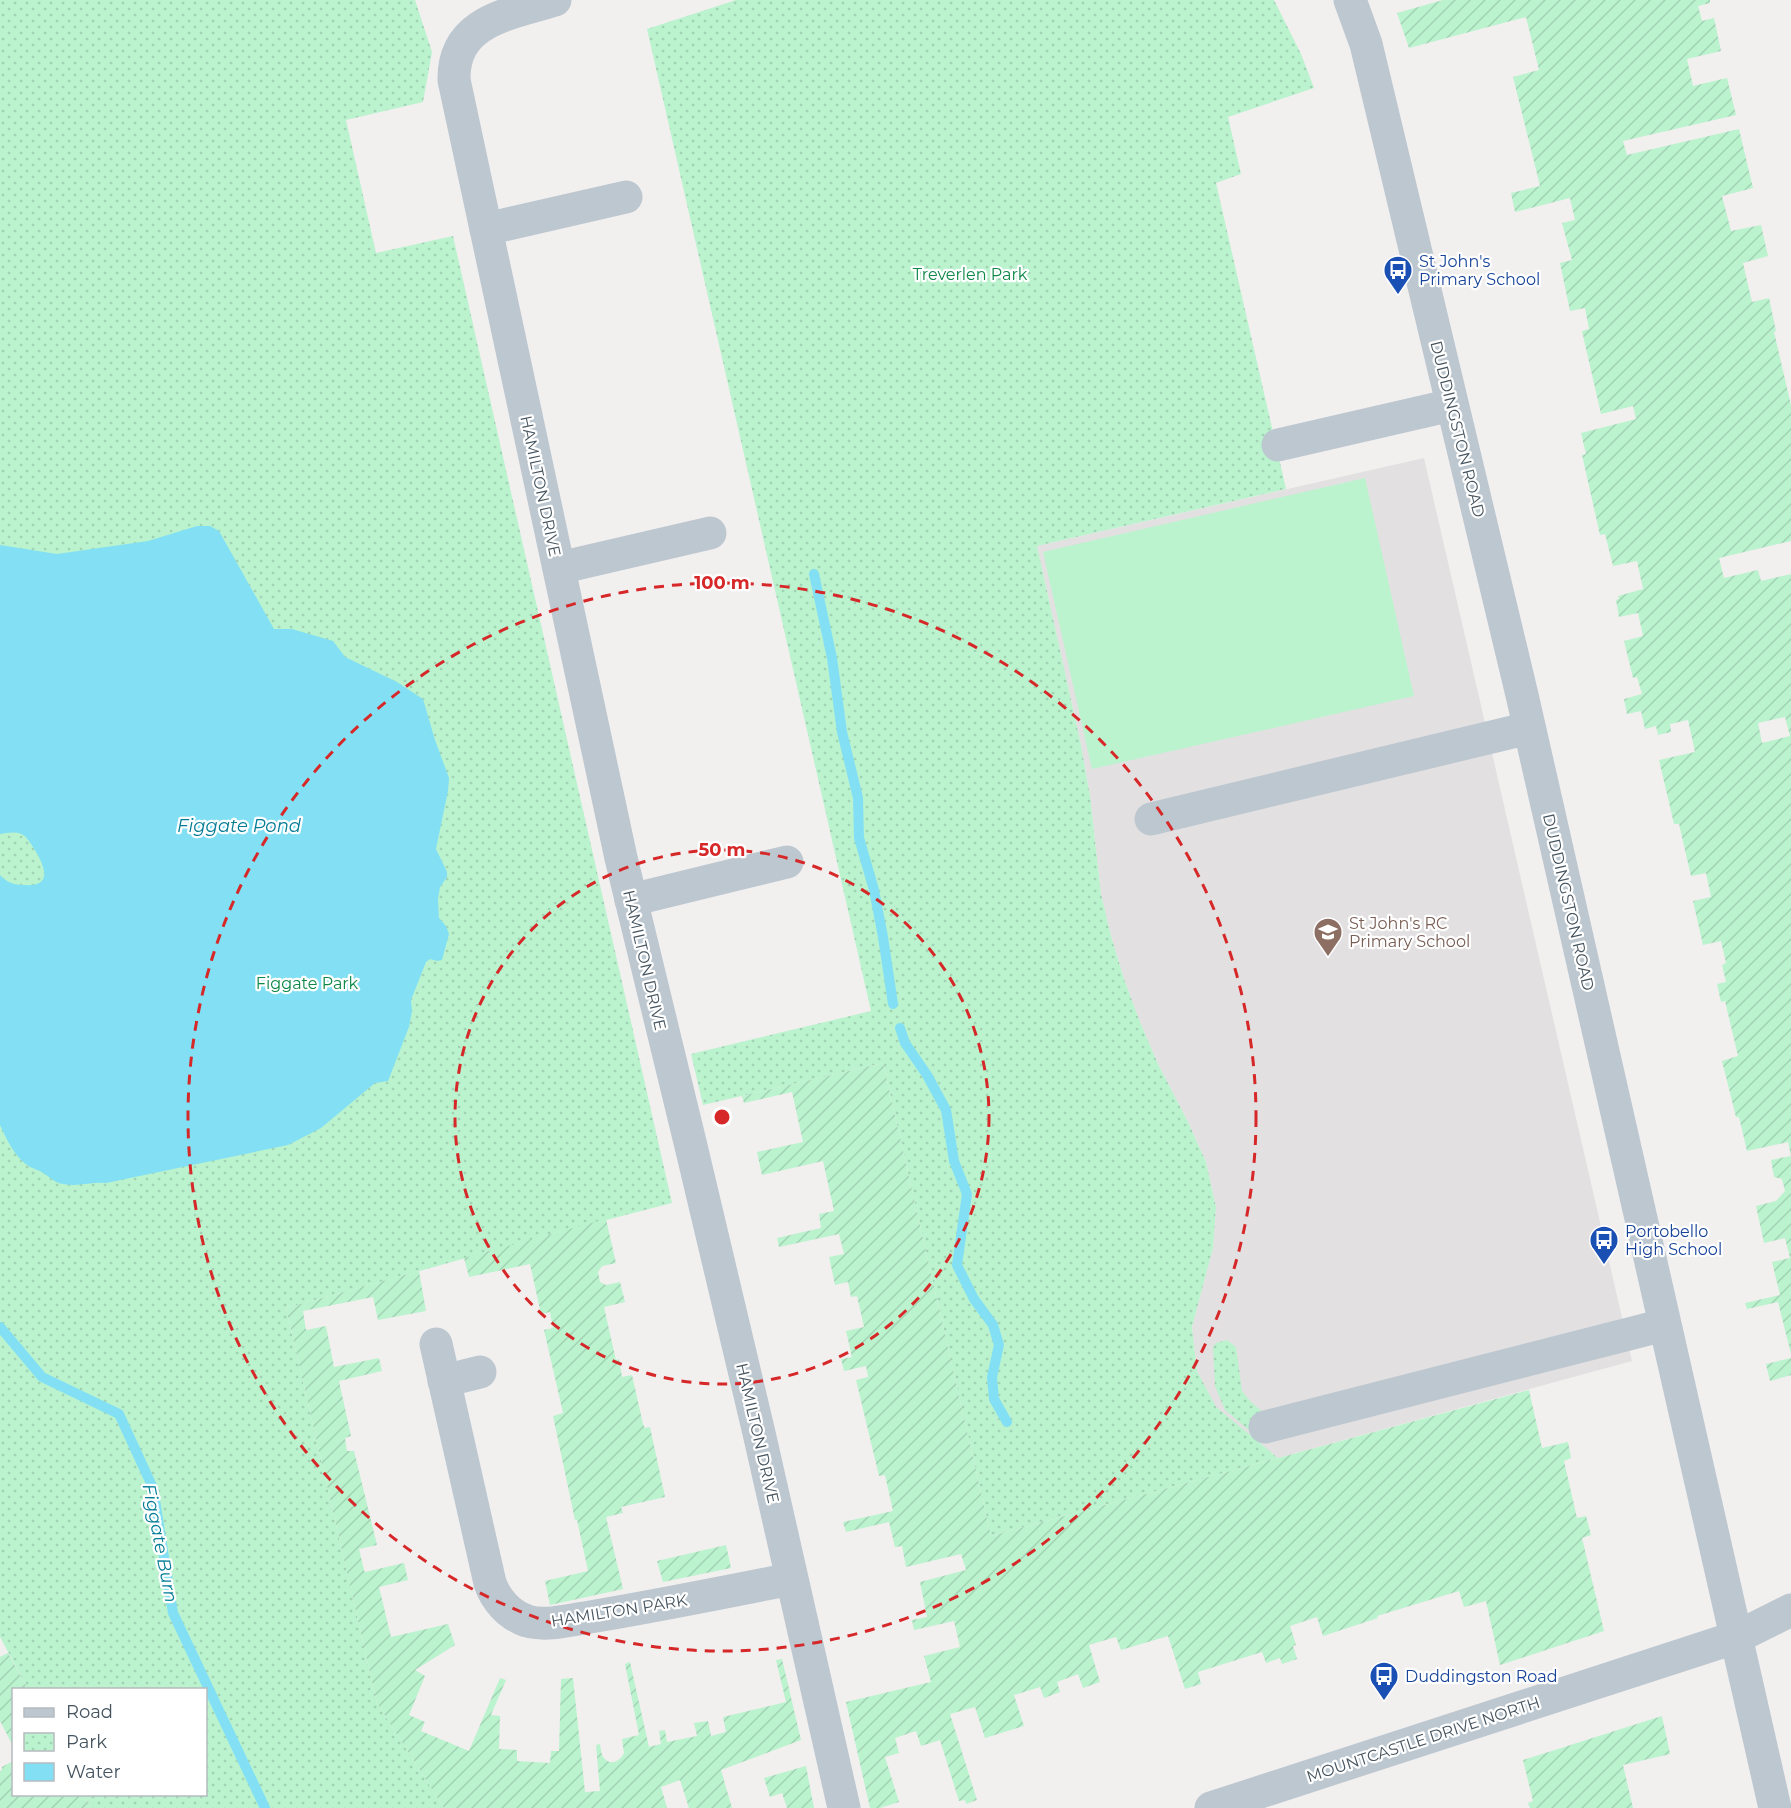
<svg xmlns="http://www.w3.org/2000/svg" width="1791" height="1808" font-family="Montserrat,sans-serif">
	<defs>
		<pattern id="park-dots" width="8" height="8" patternUnits="userSpaceOnUse" patternTransform="scale(1.5)"><rect width="8" height="8" fill="#baf3ce"/><path d="M2 2h.1M6 6h.1" fill="none" stroke="#a1d2b3" stroke-width="1.8" stroke-linecap="round"/></pattern>
		<pattern id="garden-furrows" width="10" height="10" patternUnits="userSpaceOnUse" patternTransform="scale(1.5)"><rect width="10" height="10" fill="#baf3ce"/><path d="M-1 1l2-2M0 10L10 0M9 11l2-2" fill="none" stroke="#a1d2b3"/></pattern>
	</defs>
	<rect width="100%" height="100%" fill="#f2efef"/>
	<!-- education -->
	<polygon fill="#e3e0e1" points="1424,458 1632,1361 1278,1458 1215,1407 1197,1371 1192,1327 1213,1248 1216,1207 1206,1162 1188,1122 1158,1064 1140,1022 1124,979 1111,936 1101,894 1090,796 1081,745 1037,546"/>
	<!-- grass -->
	<polygon fill="#baf3ce" points="1365,478 1414,696 1092,769 1043,552"/>
	<!-- park -->
	<g fill="url(#park-dots)">
		<polygon points="0,0 415,0 432,52 423,102 346,120 376,253 453,236 672,1203 560,1232 286,1308 377,1703 444,1808 91,1808 84,1795 206,1794 206,1690 28,1689 0,1637"/>
		<polygon points="736,0 1274,0 1301,54 1314,88 1228,117 1241,174 1216,183 1286,489 1037,546 1081,745 1090,796 1101,894 1111,936 1124,979 1140,1022 1158,1064 1188,1122 1206,1162 1216,1207 1213,1248 1192,1327 1197,1371 1216,1407 1278,1458 991,1536 883,1063 703,1105 691,1054 871,1011 647,29"/>
		<polygon points="1227,1340 1236,1347 1242,1391 1251,1402 1263,1412 1250,1431 1225,1410 1215,1386 1213,1347 1216,1343"/>
	</g>
	<!-- garden -->
	<g fill="url(#garden-furrows)" fill-rule="evenodd">
		<path d="M1443 0H1710V3L1698 6 1702 21 1714 18 1721 51 1687 59 1693 86 1727 78 1736 115 1623 141 1627 155 1739 129 1753 188 1722 196 1731 231 1761 225 1768 256 1743 263 1752 302 1769 298 1776 331 1774 332 1791 405V541L1719 558 1724 578 1758 570 1761 581 1791 574V1354L1778 1302 1747 1309 1745 1303 1780 1295 1772 1262 1790 1258 1785 1238 1764 1243 1756 1206 1776 1201 1785 1191 1782 1179 1774 1177 1771 1160 1791 1156 1788 1142 1747 1151 1739 1117H1736L1722 1061 1738 1056 1725 1001 1721 1002 1717 984 1726 982 1722 965 1726 963 1721 941 1703 945 1693 901 1711 897 1706 873 1691 876 1679 824H1674L1659 760 1695 752 1688 720 1670 724 1671 732 1658 735 1656 726 1645 729 1641 711 1627 714 1624 699 1642 694 1637 677 1633 678 1624 641 1643 636 1638 613 1619 617 1616 600 1619 599 1618 596 1643 589 1637 561 1613 566 1605 534 1600 535 1582 455 1586 454 1581 433 1636 419 1633 406 1601 414 1582 331 1589 329 1585 308 1570 311 1560 263 1572 260 1562 223 1575 220 1570 198 1515 212 1511 193 1540 186 1513 77 1539 70 1526 17 1409 48 1397 13ZM1785 717 1790 736 1762 743 1758 723Z"/>
		<polygon points="883,1063 991,1536 1529,1390 1542,1448 1568,1442 1571,1458 1564,1461 1577,1518 1586,1516 1591,1535 1582,1538 1604,1631 1500,1665 1486,1601 1464,1607 1459,1591 1377,1616 1378,1618 1323,1636 1317,1617 1290,1626 1296,1645 1293,1646 1297,1659 1282,1664 1280,1658 1266,1663 1262,1652 1198,1672 1201,1684 1185,1689 1168,1636 1121,1650 1116,1637 1089,1645 1100,1682 1083,1688 1078,1674 1057,1682 1060,1692 1044,1698 1040,1687 1014,1695 1024,1726 985,1738 975,1707 950,1714 977,1800 966,1804 965,1800 959,1801 940,1740 921,1746 916,1731 895,1738 899,1753 885,1757 899,1802 880,1808 870,1808 846,1702 931,1682 924,1656 960,1647 954,1621 914,1630 912,1620 927,1617 920,1582 966,1570 961,1554 906,1567 902,1546 895,1547 889,1522 846,1532 843,1522 893,1511 885,1475 879,1476 856,1380 868,1377 866,1366 844,1371 841,1359 852,1357 846,1331 864,1327 857,1296 851,1297 848,1282 835,1285 829,1257 844,1254 839,1234 779,1247 777,1238 821,1228 819,1214 834,1211 823,1161 762,1175 757,1152 803,1142 792,1092 744,1103 742,1096"/>
		<polygon points="606,1219 616,1263 602,1266 598,1272 600,1282 606,1285 620,1282 625,1302 604,1307 615,1356 616,1360 619,1359 622,1377 632,1375 643,1424 645,1428 650,1427 665,1497 621,1507 623,1513 606,1517 623,1589 550,1605 545,1581 588,1571 577,1520 575,1520 553,1416 563,1413 544,1330 553,1328 550,1312 541,1314 530,1264 469,1277 464,1258"/>
		<path d="M419 1271 426 1311 378 1320 373 1297 303 1311 306 1330 326 1326 334 1367 379 1358 382 1371 339 1381 351 1436 345 1438 347 1451H354L377 1545 359 1549 364 1570 365 1572 404 1563 408 1580 379 1587 391 1637 448 1624 455 1645 415 1670 425 1676 409 1715 425 1722 421 1731 469 1751 500 1678 506 1680 491 1715 500 1716 499 1749 517 1750V1761L550 1763 551 1751H559L561 1679 573 1678 585 1792 600 1791 596 1745 600 1744C601 1749 601 1755 604 1758 611 1767 621 1760 624 1753L622 1739 639 1735 625 1664 630 1662 649 1747 661 1744 659 1731 665 1730 667 1742 697 1736 694 1723 708 1721 711 1736 726 1732 723 1717 786 1702 776 1660 782 1659 801 1740 721 1770 732 1808H689L680 1780 661 1787 667 1808H444L377 1703 286 1308Z"/>
		<polygon points="1791,1358 1791,1375 1770,1381 1766,1364"/>
		<polygon points="726,1545 731,1568 663,1582 657,1561"/>
		<polygon points="8,1653 28,1689 14,1690 13,1746 0,1721 0,1657"/>
		<polygon points="1662,1716 1670,1754 1623,1765 1633,1808 1530,1808 1528,1803 1533,1801 1523,1760"/>
		<polygon points="13,1761 14,1794 84,1795 91,1808 0,1808 0,1771 2,1770 2,1767"/>
		<polygon points="806,1766 814,1808 787,1808 782,1793 770,1797 764,1778"/>
	</g>
	<!-- water -->
	<path fill="#83e0f4" d="M197 526H210L219 531 274 629H292L333 641 345 657 397 682 423 699 435 740 449 778 448 791 436 849 447 872V877L440 887 438 899 439 918 446 926 449 934 442 960 437 961 430 959 426 962 411 1000 412 1011 409 1027 388 1081 375 1083 321 1128 288 1145 106 1183C92 1182 77 1187 63 1184 55 1183 50 1177 43 1173 39 1170 34 1169 30 1167 15 1158 7 1140 0 1125V875C7 883 15 885 25 885 53 887 45 867 35 850 32 846 28 838 23 835 17 831 7 833 0 834V545L57 554 148 541Z"/>
	<g fill="none" stroke-linecap="round" stroke-linejoin="round">
		<!-- stream -->
		<g stroke="#83e0f4" stroke-width="10">
			<polyline points="814,574 832,658 842,732 858,798 859,838 874,890 883,937 893,1004"/>
			<polyline points="900,1028 905,1043 927,1075 946,1110 954,1161 967,1194 957,1265 974,1299 993,1325 999,1345 992,1377 994,1399 1007,1422"/>
			<polyline points="0,1327 42,1377 119,1414 153,1488 173,1613 265,1808"/>
		</g>
		<!-- minor -->
		<g stroke="#bcc7d0" stroke-width="33">
			<path d="M555 0C510 14 453 20 454 80L621 858 690 1142 759 1433 844 1808"/>
			<polyline points="1350,0 1366,44 1522,695 1775,1808"/>
			<polyline points="486,229 626,197"/>
			<polyline points="1278,445 1452,405"/>
			<polyline points="559,568 710,533"/>
			<polyline points="1151,819 1529,728"/>
			<polyline points="631,900 787,862"/>
			<path d="M436 1344 490 1583C496 1600 509 1615 527 1621 548 1627 574 1619 596 1616 661 1605 726 1592 791 1579"/>
			<polyline points="444,1381 480,1372"/>
			<polyline points="1265,1427 1664,1325"/>
			<polyline points="1211,1808 1737,1637 1791,1610"/>
		</g>
	</g>
	<!-- distance rings -->
	<g fill="none" stroke="#d62828" stroke-width="3" stroke-dasharray="10 8">
		<circle cx="722" cy="1117" r="267"/>
		<circle cx="722" cy="1117" r="534"/>
	</g>
	<!-- icons -->
	<defs>
		<g id="bus-pin" transform="scale(1.5)"><path d="M0 17L-7.5 6A9.5 9.5 0 1 1 7.5 6Z" fill="#1a4fb4" stroke="#fff"/><path d="M-5-6H5V4H4V6H2V4H-2V6H-4V4H-5ZM-3.5-4V0h7V-4ZM-3.5 1.2v1.5H-2V1.2ZM2 1.2v1.5H3.5V1.2Z" fill="#fff"/></g>
		<g id="school-pin" transform="scale(1.5)"><path d="M0 17L-7.5 6A9.5 9.5 0 1 1 7.5 6Z" fill="#8d6e63" stroke="#fff"/><path d="M0-5L7-2L0 1L-7-2ZM-4 1L0 2.5L4 1V4Q0 6-4 4Z" fill="#fff"/></g>
	</defs>
	<g fill-rule="evenodd">
		<use href="#bus-pin" x="1398" y="270"/>
		<use href="#school-pin" x="1328" y="932"/>
		<use href="#bus-pin" x="1604" y="1240"/>
		<use href="#bus-pin" x="1384" y="1676"/>
	</g>
	<g text-anchor="middle" stroke-width="4.5" stroke-linejoin="round" paint-order="stroke">
		<!-- transit labels -->
		<g font-size="16" fill="#164399" stroke="#fff" text-anchor="start">
			<text x="1419" y="267">St John's<tspan x="1419" dy="18">Primary School</tspan></text>
			<text x="1625" y="1237">Portobello<tspan x="1625" dy="18">High School</tspan></text>
			<text x="1405" y="1682">Duddingston Road</text>
		</g>
		<!-- park labels -->
		<g font-size="16" fill="#0e8847" stroke="#fff">
			<text x="970" y="280">Treverlen Park</text>
			<text x="307" y="989">Figgate Park</text>
		</g>
		<!-- street labels -->
		<g font-size="16" fill="#45545f" stroke="#fff">
			<text transform="translate(1458 429) rotate(76)" y="6">DUDDINGSTON ROAD</text>
			<text transform="translate(541 486) rotate(78)" y="6">HAMILTON DRIVE</text>
			<text transform="translate(1569 902) rotate(77)" y="6">DUDDINGSTON ROAD</text>
			<text transform="translate(645 960) rotate(77)" y="6">HAMILTON DRIVE</text>
			<text transform="translate(758 1433) rotate(77)" y="6">HAMILTON DRIVE</text>
			<text transform="translate(619 1610) rotate(-9)" y="6">HAMILTON PARK</text>
			<text transform="translate(1423 1739) rotate(-18)" y="6">MOUNTCASTLE DRIVE NORTH</text>
		</g>
		<!-- education labels -->
		<g font-size="16" fill="#785e54" stroke="#fff" text-anchor="start">
			<text x="1349" y="929">St John's RC<tspan x="1349" dy="18">Primary School</tspan></text>
		</g>
		<!-- water labels -->
		<g font-size="18" font-style="italic" fill="#037c96" stroke="#fff">
			<text x="239" y="832">Figgate Pond</text>
			<text transform="translate(160 1543) rotate(79)" y="6">Figgate Burn</text>
		</g>
	</g>
	<circle cx="722" cy="1117" r="9" fill="#d62828" stroke="#fff" stroke-width="3"/>
	<g font-size="18" text-anchor="middle" font-weight="bold" fill="#d62828" stroke="#fff" stroke-width="4.5" stroke-linejoin="round" paint-order="stroke">
		<text x="722" y="589">100 m</text>
		<text x="722" y="856">50 m</text>
	</g>
	<!-- legend -->
	<rect x="12" y="1688" width="195" height="108" fill="#ffffff" stroke="#b5bbbf" stroke-width="1.5"/>
	<rect x="24" y="1708" width="30" height="9" fill="#bcc7d0" stroke="#b5bbbf" stroke-width="1.5"/>
	<text x="66" y="1718" font-size="18" fill="#45545f">Road</text>
	<rect x="24" y="1733" width="30" height="18" fill="url(#park-dots)" stroke="#b5bbbf" stroke-width="1.5"/>
	<text x="66" y="1748" font-size="18" fill="#45545f">Park</text>
	<rect x="24" y="1763" width="30" height="18" fill="#83e0f4" stroke="#b5bbbf" stroke-width="1.5"/>
	<text x="66" y="1778" font-size="18" fill="#45545f">Water</text>
</svg>
